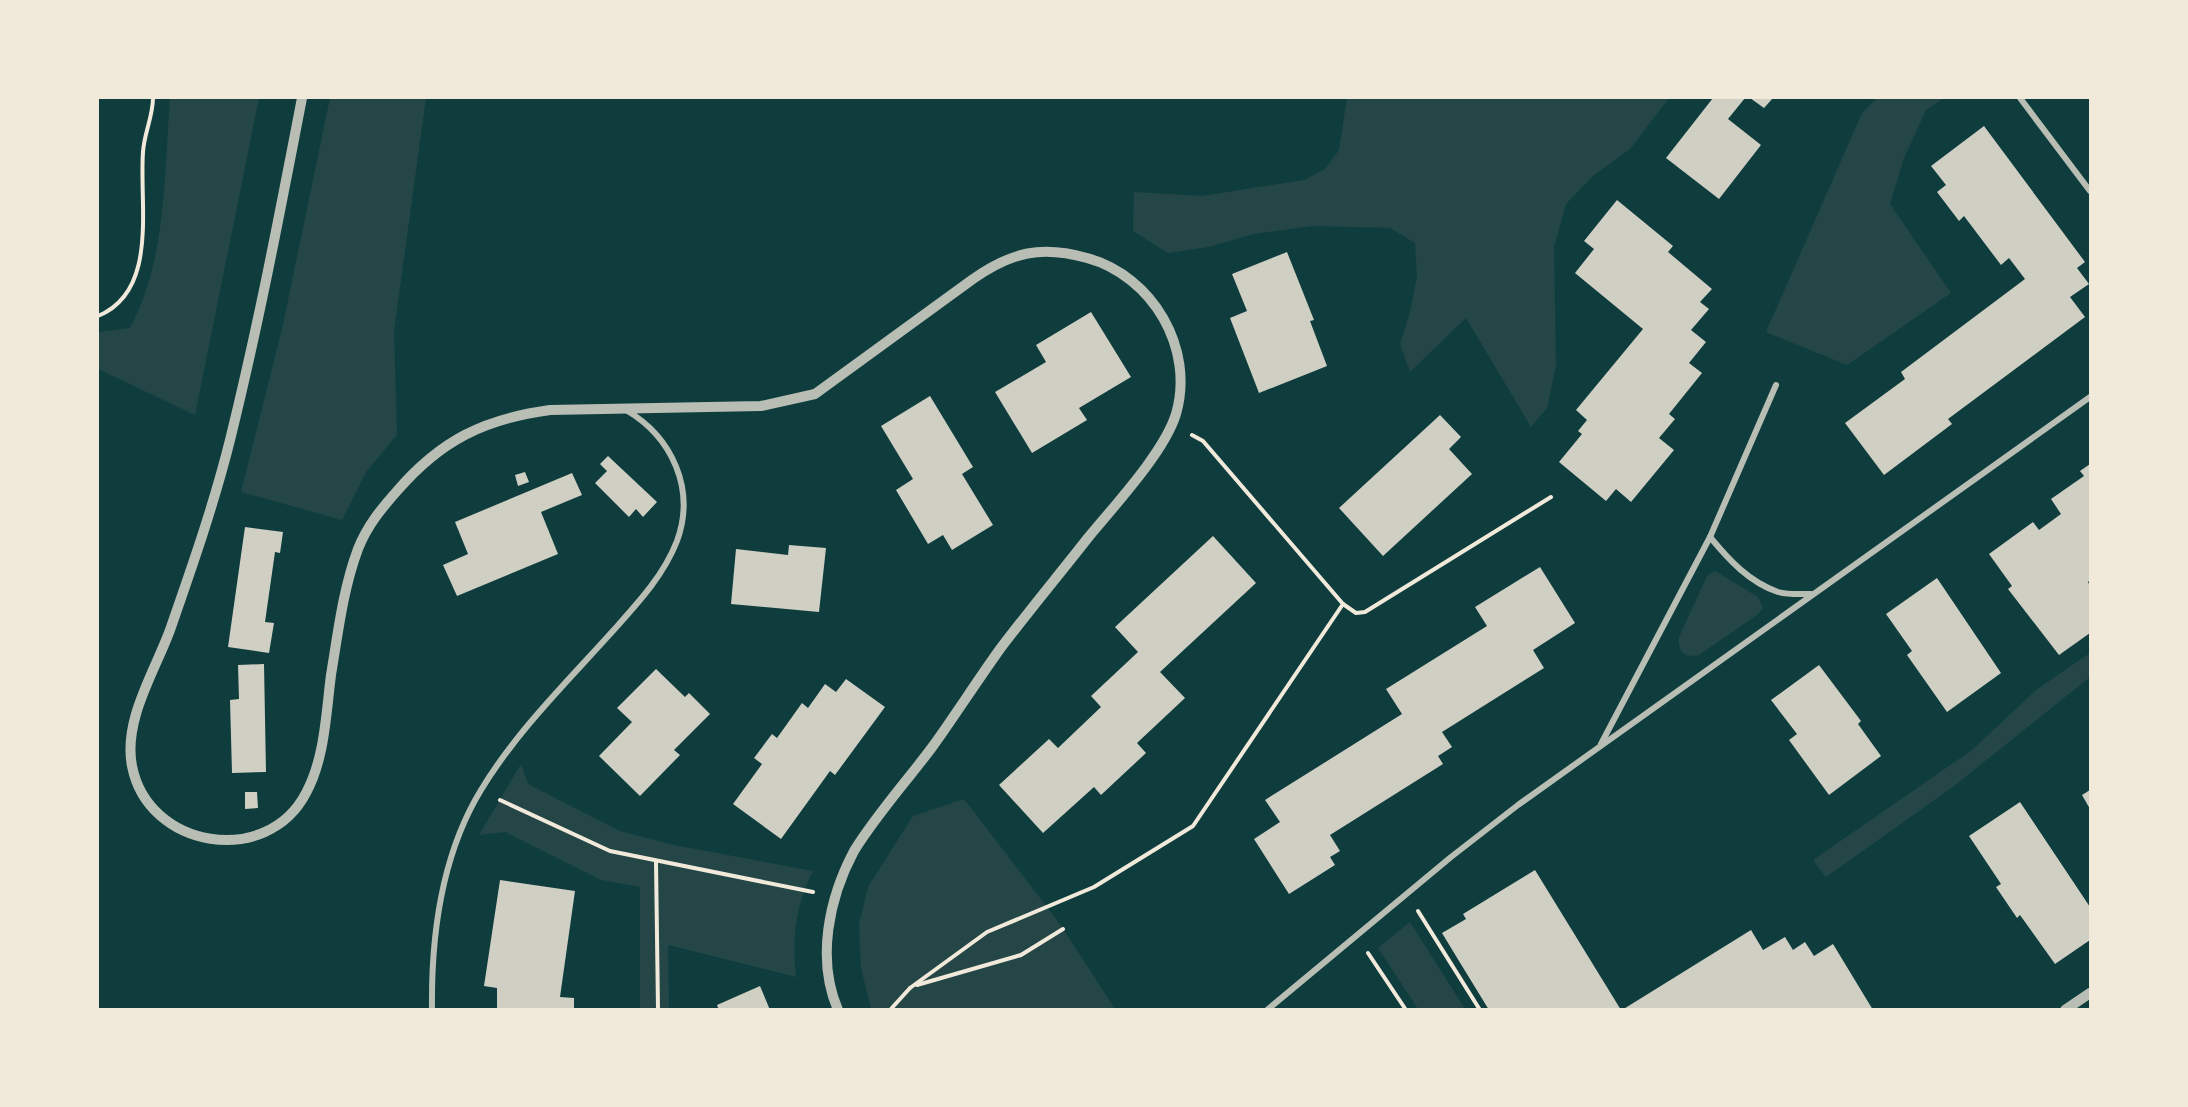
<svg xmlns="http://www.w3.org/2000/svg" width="2188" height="1107" font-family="Bitter,serif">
	<rect width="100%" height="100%" fill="#0f3d3e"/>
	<!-- green -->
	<g fill="#244646">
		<path d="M170 98H259L195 415 98 369V332L130 328C167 259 164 174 170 98Z"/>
		<polygon points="330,98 426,98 394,331 397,435 366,472 342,520 241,492 282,329"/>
		<polygon points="1347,98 1669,98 1630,149 1593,176 1566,204 1554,247 1556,366 1547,408 1531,427 1466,318 1410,372 1400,344 1410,312 1417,276 1415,243 1390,228 1313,226 1254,234 1208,247 1168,253 1133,231 1134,192 1202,196 1304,180 1325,169 1339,150"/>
		<polygon points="1877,98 1944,98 1926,110 1904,158 1890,204 1951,293 1847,365 1766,332 1862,113"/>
		<path d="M1715 571 1758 597 1763 608 1757 615 1699 655C1684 658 1678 652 1679 637L1707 576Z"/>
		<polygon points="2090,653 2090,677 1954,786 1826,877 1813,860 1972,750 2036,690"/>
		<path d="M521 764 528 784 620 831 674 845 813 871C795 906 792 938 796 977L668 945 669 1009H640V887L601 880 505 832 479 835Z"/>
		<polygon points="964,799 1060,924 1115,1009 871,1009 861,968 859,924 868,887 913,816"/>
		<polygon points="1410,922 1465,1009 1418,1009 1378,948"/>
	</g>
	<!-- building -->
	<g fill="#cfcfc3">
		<polygon points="1713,98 1745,98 1728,119 1761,145 1719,199 1666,158"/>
		<polygon points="1750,98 1773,98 1764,108"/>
		<polygon points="1984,126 2085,262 2077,268 2089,284 2070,297 2085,317 1948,419 1952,424 1884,475 1845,423 1905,379 1901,372 2025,279 2009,258 2001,265 1964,216 1959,221 1937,192 1946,185 1931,166"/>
		<polygon points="1617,200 1673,246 1668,252 1712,289 1700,302 1709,309 1691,330 1706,342 1689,363 1702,373 1669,414 1675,419 1659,438 1674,450 1631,502 1616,489 1606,501 1559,462 1582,434 1578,431 1587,420 1576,410 1643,329 1575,273 1594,249 1584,241"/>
		<polygon points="1287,252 1314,320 1310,321 1327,366 1259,393 1230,318 1247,311 1232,274"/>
		<polygon points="1091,312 1131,377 1079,408 1087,420 1032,453 995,392 1046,362 1036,345"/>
		<polygon points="930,396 973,467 962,474 993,525 952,550 943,535 928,544 896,490 913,479 881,426"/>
		<polygon points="1440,415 1461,437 1449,449 1472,474 1383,556 1339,508"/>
		<polygon points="608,456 657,502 643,517 636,509 629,517 595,483 607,471 600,464"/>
		<polygon points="2090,464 2090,580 2088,582 2090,586 2090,633 2059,655 2008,589 2012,586 1989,554 2033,522 2039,530 2061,514 2051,499 2084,476 2080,471"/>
		<polygon points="525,472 529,482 518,486 515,475"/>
		<polygon points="572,473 582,495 541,512 558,554 457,596 443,565 468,554 455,522"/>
		<polygon points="245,527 283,532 280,553 275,552 265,622 274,623 269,653 228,647"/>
		<polygon points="1213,536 1256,583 1160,672 1185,698 1137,743 1146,753 1101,795 1094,787 1043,833 999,785 1049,739 1058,748 1101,707 1091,696 1138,652 1115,627"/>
		<polygon points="789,545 826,548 819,612 731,604 736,549 788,555"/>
		<polygon points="1540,567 1575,623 1533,650 1544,668 1442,732 1452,747 1438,756 1443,764 1330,835 1340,851 1330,857 1335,865 1289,894 1254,839 1280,822 1265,800 1402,714 1386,689 1487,626 1475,607"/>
		<polygon points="1937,578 2001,673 1947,712 1907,655 1912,651 1886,614"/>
		<polygon points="264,664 266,772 232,773 230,700 239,699 238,665"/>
		<polygon points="1819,665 1861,721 1858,724 1881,756 1829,795 1789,740 1797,734 1771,700"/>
		<polygon points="656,669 685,697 689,693 710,714 674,750 680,755 640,796 599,756 632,722 617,708"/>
		<polygon points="846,679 885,707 835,775 830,771 781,839 733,804 762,764 754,758 772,734 777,738 802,703 808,708 825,684 836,692"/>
		<polygon points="2090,790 2090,809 2082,795"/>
		<polygon points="245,792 257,792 258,808 245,809"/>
		<polygon points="2020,802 2090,907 2090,940 2055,964 2020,915 2017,918 1996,887 2001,884 1969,836"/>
		<polygon points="1535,870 1621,1010 1489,1010 1459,961 1442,933 1466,919 1463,914"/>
		<polygon points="500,880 575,891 560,997 574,998 574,1010 497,1010 497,988 484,986"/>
		<polygon points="1751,930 1763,950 1785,937 1793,950 1805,942 1814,956 1833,944 1873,1010 1622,1010"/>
		<polygon points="760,986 770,1010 719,1010 717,1005"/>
	</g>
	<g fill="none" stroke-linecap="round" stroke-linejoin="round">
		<!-- path -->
		<g stroke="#f1e9da" stroke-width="4">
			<path d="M98 316C159 291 139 205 143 152 144 134 153 116 153 98"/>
			<polyline points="1192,435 1203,441 1343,604 1356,613 1365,612 1551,497"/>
			<polyline points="500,800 610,851 813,892"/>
			<polyline points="656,862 658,1010"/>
			<polyline points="1418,911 1480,1010"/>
			<polyline points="1368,953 1406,1010"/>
			<polyline points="917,985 1021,955 1063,929"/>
			<polyline points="910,988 987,932 1094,887 1193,826 1343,604"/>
			<polyline points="890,1010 910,988"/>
		</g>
		<!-- minor -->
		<g stroke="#b8beb3" stroke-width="6">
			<polyline points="2020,98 2090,191"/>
			<path d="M1710 537C1729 560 1749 582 1778 592 1788 595 1801 594 1811 594"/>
			<polyline points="1601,744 1710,537 1776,385"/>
			<path d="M432 1010C431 936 442 854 481 790 516 732 566 683 611 633 636 605 663 577 677 541 696 489 672 437 626 410"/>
			<polyline points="1267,1010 1451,857 1518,805 2090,397"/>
		</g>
		<!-- tertiary -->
		<g stroke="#b8beb3" stroke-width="10">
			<path d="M302 98C280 212 258 327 230 440 214 504 192 567 170 630 155 671 123 720 132 766 148 849 267 868 306 793 325 758 326 713 331 675 338 633 343 589 358 549 367 526 381 509 397 491 441 440 484 419 550 410L761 406 815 394 973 279C1012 252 1041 245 1087 258 1153 276 1195 349 1176 414 1164 453 1113 507 1087 539 1058 576 1028 612 1000 649 977 681 956 714 933 746 907 781 877 814 854 851 829 898 816 959 838 1010"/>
			<polyline points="2065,1010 2090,993"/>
		</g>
	</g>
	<!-- border -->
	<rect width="2188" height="1107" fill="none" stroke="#f1e9da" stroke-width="198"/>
</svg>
